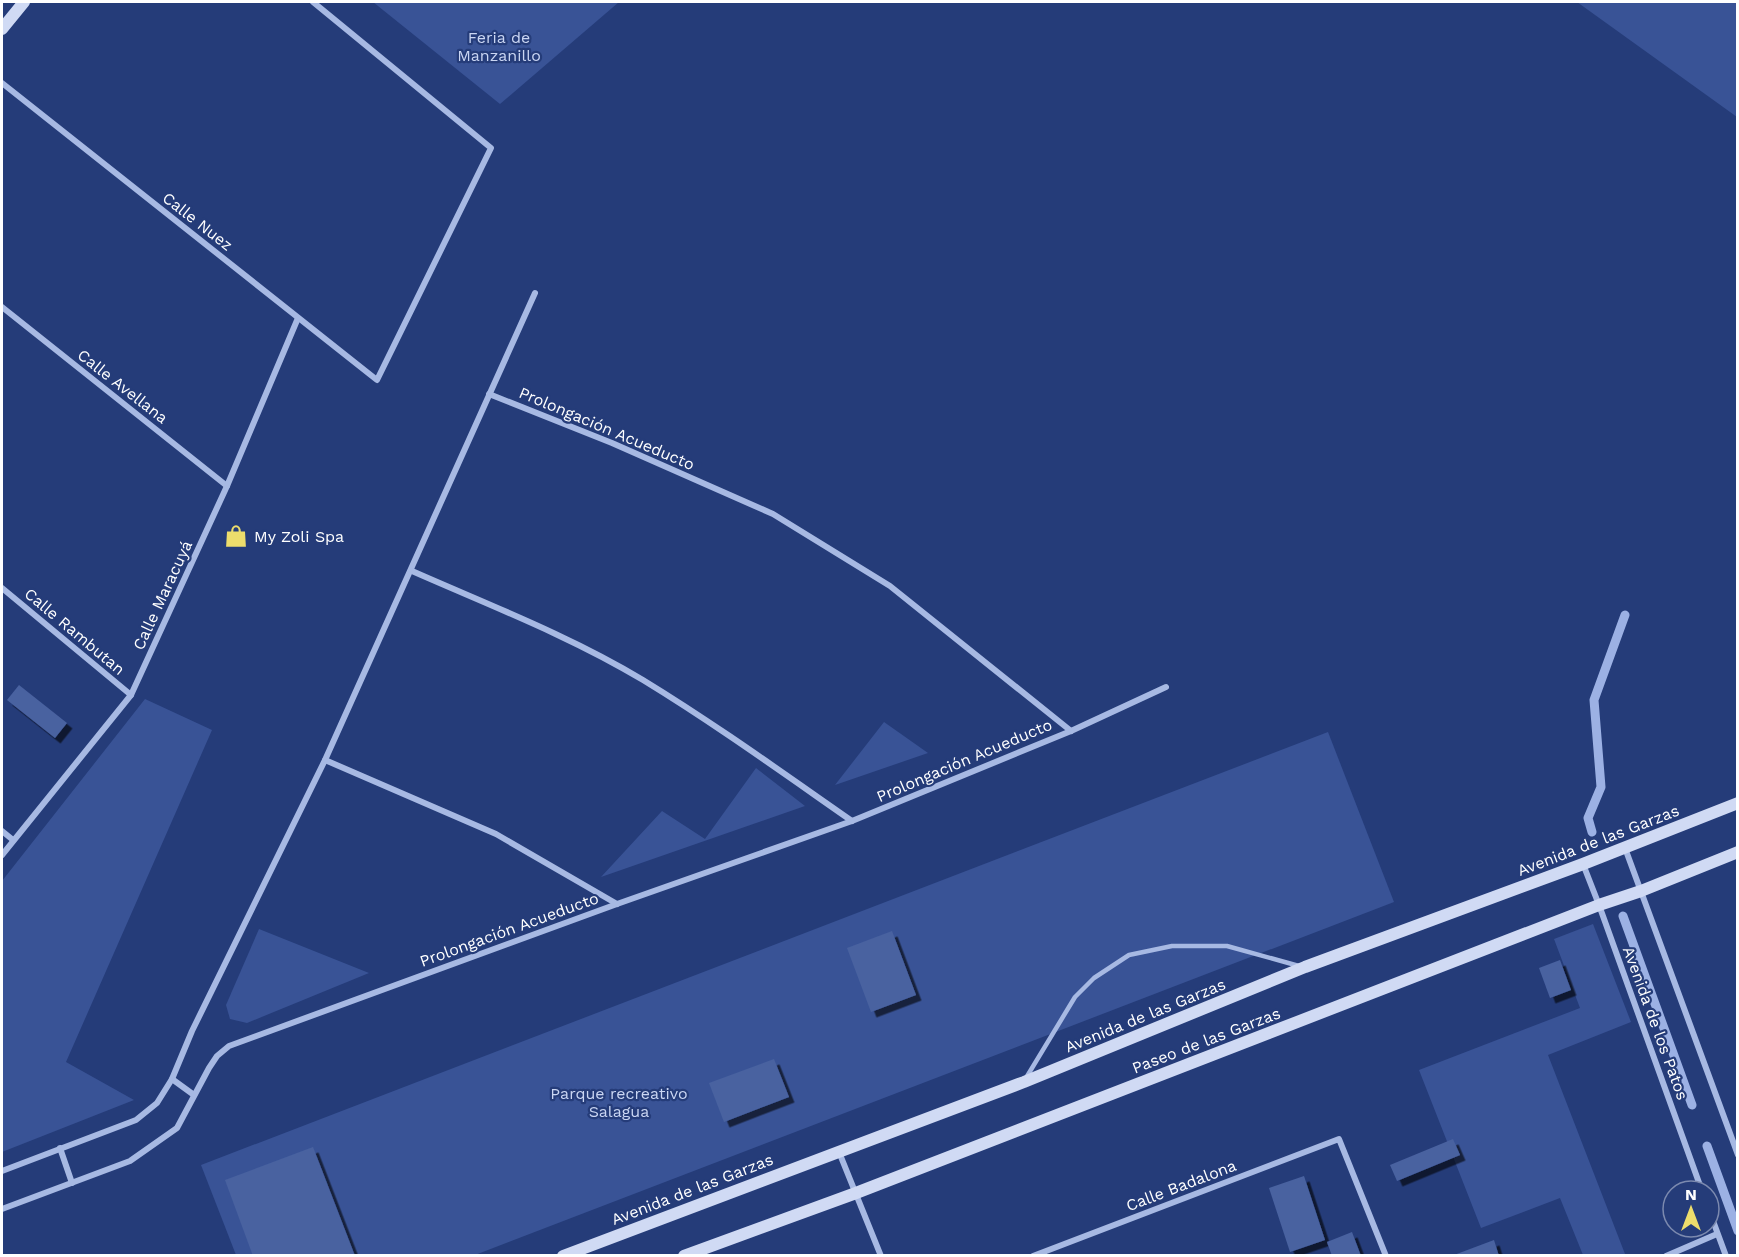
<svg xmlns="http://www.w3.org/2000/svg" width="1739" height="1257" font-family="'Work Sans',sans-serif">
	<defs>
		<filter id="shadow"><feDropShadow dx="5.5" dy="5.5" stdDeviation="0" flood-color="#0009"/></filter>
	</defs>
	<rect width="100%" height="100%" fill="#253c79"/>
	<!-- green -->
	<g fill="#395396">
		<polygon points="373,2 619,2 500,104"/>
		<polygon points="1577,2 1737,2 1737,117"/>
		<polygon points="145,699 212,730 66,1062 134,1100 2,1152 2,881"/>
		<polygon points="884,722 928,753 835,785"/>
		<polygon points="1328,732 1394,902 475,1255 236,1255 201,1165"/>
		<polygon points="756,768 805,806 601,877 662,811 705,839"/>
		<polygon points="1593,924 1631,1022 1548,1055 1625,1254 1620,1256 1583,1255 1560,1198 1481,1228 1419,1070 1580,1008 1554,939"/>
		<polygon points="259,929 369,973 247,1023 230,1019 226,1005"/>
	</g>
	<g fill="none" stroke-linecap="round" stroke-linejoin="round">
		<!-- stream -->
		<g stroke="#9cb1e4" stroke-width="9">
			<polyline points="1592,832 1588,818 1601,787 1594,700 1625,615"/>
			<polyline points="1623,916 1692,1105"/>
			<polyline points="1707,1146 1738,1231"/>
		</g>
	</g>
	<!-- building -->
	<g fill="#4962a0" filter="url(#shadow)">
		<polygon points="19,685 67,723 55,738 7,700"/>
		<polygon points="892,931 916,995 871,1012 847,948"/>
		<polygon points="1560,960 1571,990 1550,998 1539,968"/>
		<polygon points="774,1059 789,1097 724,1122 709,1083"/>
		<polygon points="1453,1139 1460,1155 1397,1181 1390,1165"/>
		<polygon points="313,1147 355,1256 253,1256 225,1180"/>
		<polygon points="1304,1176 1325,1240 1290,1252 1269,1188"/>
		<polygon points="1352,1232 1361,1256 1332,1256 1327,1242"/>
		<polygon points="1494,1240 1499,1256 1454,1256 1454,1255"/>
	</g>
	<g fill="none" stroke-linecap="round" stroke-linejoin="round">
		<!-- lane -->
		<polyline stroke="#a7b9e3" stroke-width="4.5" points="1026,1078 1075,997 1094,978 1129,955 1172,946 1227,946 1299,966"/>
		<!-- street -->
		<g stroke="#a7b9e3" stroke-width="6">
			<polyline points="2,83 377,380 491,148 313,2"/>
			<polyline points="2,307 227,486"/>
			<polyline points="489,394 612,443 773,514 890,586 1071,731"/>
			<path d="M412 571C489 605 570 636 643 680 715 724 783 773 852 821"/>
			<polyline points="2,588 131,695"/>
			<polyline points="325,760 496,834 617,904"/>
			<polyline points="2,831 13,840"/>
			<polyline points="1625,848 1738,1155"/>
			<polyline points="2,855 131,695 227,486 298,318"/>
			<polyline points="1583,864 1599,905 1702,1191"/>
			<polyline points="172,1079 194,1095"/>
			<polyline points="60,1148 72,1183"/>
			<polyline points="839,1152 881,1256"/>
			<polyline points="2,1171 136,1120 157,1103 172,1079 192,1031 325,760 535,293"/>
			<polyline points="2,1209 130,1161 177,1128 209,1068 217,1056 229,1046 617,904 852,821 1071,731 1166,687"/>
			<polyline points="1709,1210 1726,1256"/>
			<polyline points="1033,1256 1339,1139 1386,1256"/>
			<polyline points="1666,1256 1717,1234"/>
		</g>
		<!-- secondary -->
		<g stroke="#d0daf4" stroke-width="12">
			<polyline points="2,29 24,2"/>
			<polyline points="563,1256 1024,1082 1305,967 1583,864 1738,803"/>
			<polyline points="684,1256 856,1193 1599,905 1641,891 1738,852"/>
		</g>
	</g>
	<!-- icons -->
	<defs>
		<g id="shop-bare" transform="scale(1.8)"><path d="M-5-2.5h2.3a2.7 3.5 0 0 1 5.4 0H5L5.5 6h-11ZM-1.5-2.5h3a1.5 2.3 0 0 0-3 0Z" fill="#eddd6c" stroke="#253c79" stroke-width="2.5" paint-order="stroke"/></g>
	</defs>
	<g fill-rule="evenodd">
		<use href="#shop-bare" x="236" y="536"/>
	</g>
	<g text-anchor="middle" stroke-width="4.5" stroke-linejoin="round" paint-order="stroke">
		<!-- park labels -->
		<g font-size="16" fill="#cad6f3" stroke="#253c79">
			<text x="499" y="43">Feria de<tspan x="499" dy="18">Manzanillo</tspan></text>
			<text x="619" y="1099">Parque recreativo<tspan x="619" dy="18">Salagua</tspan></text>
		</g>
		<!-- street labels -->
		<g font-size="16" fill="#fff" stroke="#253c79">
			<text transform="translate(198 221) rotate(38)" y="6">Calle Nuez</text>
			<text transform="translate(123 386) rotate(38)" y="6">Calle Avellana</text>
			<text transform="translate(607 428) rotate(23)" y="6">Prolongación Acueducto</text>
			<text transform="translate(162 595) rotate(-65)" y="6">Calle Maracuyá</text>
			<text transform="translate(75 631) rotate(40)" y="6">Calle Rambutan</text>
			<text transform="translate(964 760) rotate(-23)" y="6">Prolongación Acueducto</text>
			<text transform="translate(1598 840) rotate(-21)" y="6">Avenida de las Garzas</text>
			<text transform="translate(509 929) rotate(-20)" y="6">Prolongación Acueducto</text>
			<text transform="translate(1145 1015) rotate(-22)" y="6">Avenida de las Garzas</text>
			<text transform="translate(1656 1023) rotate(70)" y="6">Avenida de los Patos</text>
			<text transform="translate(1206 1040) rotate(-21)" y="6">Paseo de las Garzas</text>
			<text transform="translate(1181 1185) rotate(-21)" y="6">Calle Badalona</text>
			<text transform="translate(692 1189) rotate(-21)" y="6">Avenida de las Garzas</text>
		</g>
		<!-- poi labels -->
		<g font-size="16" fill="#fff" stroke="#253c79" text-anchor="start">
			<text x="254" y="542">My Zoli Spa</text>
		</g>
	</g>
	<!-- border -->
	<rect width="1739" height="1257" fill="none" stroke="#ffffff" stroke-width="6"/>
	<!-- north arrow -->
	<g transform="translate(1691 1209)"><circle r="28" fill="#253c79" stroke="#7c8aaf" stroke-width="1.5"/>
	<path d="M0-4.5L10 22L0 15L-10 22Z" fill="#eddd6c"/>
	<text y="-9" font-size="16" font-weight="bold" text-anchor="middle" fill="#ffffff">N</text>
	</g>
</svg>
